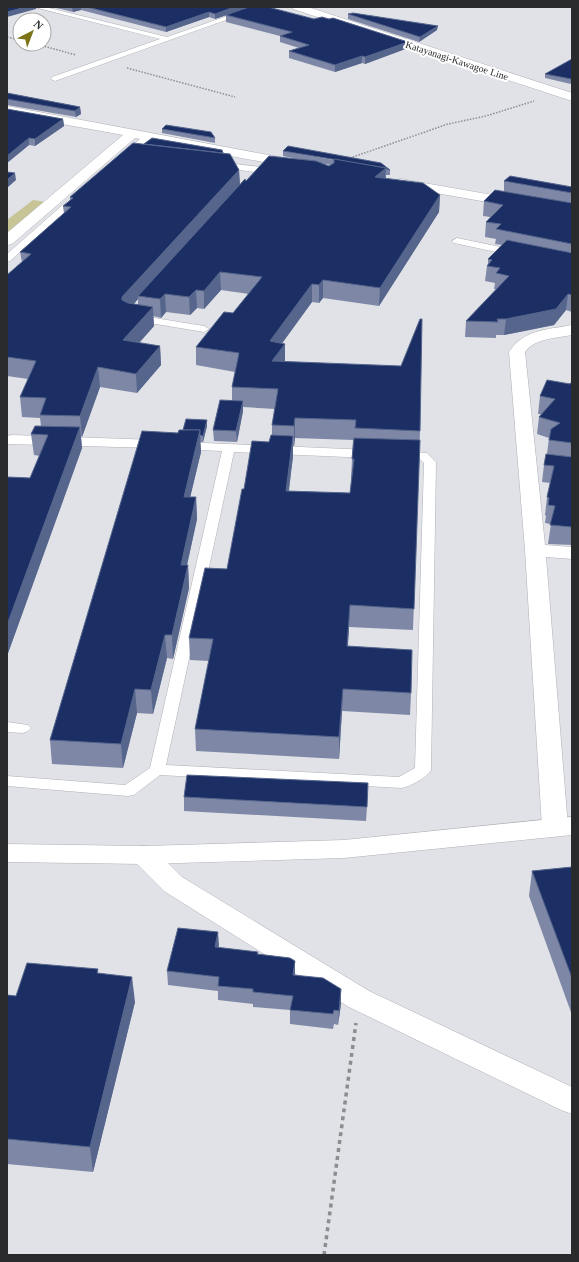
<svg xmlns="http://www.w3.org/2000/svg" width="579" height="1262" font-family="Georgia,serif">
	<rect width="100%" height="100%" fill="#e0e2e7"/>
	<!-- green -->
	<polygon fill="#c7c596" points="33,200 46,202 7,235 7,220"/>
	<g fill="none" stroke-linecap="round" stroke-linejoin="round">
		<!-- service casing -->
		<g stroke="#afb1b6" stroke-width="1">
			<g id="service">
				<polygon points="34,7 45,7 167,37 253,7 262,7 55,81 51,79 52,77 160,39"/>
				<polygon points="145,135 151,135 152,137 133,153 133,156 124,156 123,154 124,152"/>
				<polygon points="218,162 261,167 265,170 255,182 252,183 248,180 255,172 215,167 214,165 215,163"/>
				<polygon points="77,194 81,197 80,199 10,261 7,262 7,254 74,195"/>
				<polygon points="457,238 515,250 520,253 515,256 454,243 452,241"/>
				<polygon points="136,315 204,326 209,329 204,332 132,320 131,318 132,316"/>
				<polygon points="12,435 156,440 160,441 162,444 160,447 156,448 7,444 7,436"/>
				<path d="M181 442 370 450 374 451 376 454 374 457 370 458 234 452 166 765 399 777 415 768 424 463 420 459 397 458 395 455 397 452 401 451 427 453 436 462 431 770C426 778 411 786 402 788L160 775 134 795 128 796 7 786V776L125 785 150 768 222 451 177 449 175 446 177 443Z"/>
				<polygon points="7,722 28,725 31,728 28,731 23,733 7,732"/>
			</g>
		</g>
		<!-- minor casing -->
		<g stroke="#afb1b6" stroke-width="1">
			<g id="minor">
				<polygon points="7,106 295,160 300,161 302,164 300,167 295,168 135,138 12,244 7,245 7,233 123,135 7,114"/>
				<polygon points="401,179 572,209 572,217 396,186 394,183 396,180"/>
				<path d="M572 325V335C557 338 535 338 525 352L545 545 572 547V559L546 557 568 827 564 833 555 836 546 833 542 827 525 550 509 352C524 329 547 330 572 325Z"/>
				<polygon points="144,846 153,848 182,877 369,991 572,1087 572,1114 561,1110 349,1007 164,891 135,862 131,855 135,848"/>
			</g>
		</g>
		<!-- tertiary casing -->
		<g stroke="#afb1b6" stroke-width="1">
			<polygon id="tertiary" points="572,817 572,835 344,858 144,864 7,862 7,844 144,846 344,840"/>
		</g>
		<!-- secondary casing -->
		<g stroke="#afb1b6" stroke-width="1">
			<polygon id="secondary" points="292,7 308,7 572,93 572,101 293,9"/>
		</g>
		<!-- path-far1 -->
		<g stroke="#8b8d90" stroke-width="1.5" stroke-dasharray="1.5 1.5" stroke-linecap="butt">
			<polyline points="7,37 20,40"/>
			<polyline points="36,44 76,55"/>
			<polyline points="127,68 235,97"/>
			<polyline points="350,158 448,124 486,116 534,101"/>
		</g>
		<!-- path -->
		<polyline stroke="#8b8d90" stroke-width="3.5" stroke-dasharray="4 4" stroke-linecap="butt" points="324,1255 356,1023"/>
		<!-- service -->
		<use href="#service" fill="#fff" fill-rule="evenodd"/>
		<!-- minor -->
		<use href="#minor" fill="#fff" fill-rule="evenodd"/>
		<!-- tertiary -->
		<use href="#tertiary" fill="#fff" fill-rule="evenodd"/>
		<!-- secondary -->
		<use href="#secondary" fill="#fff" fill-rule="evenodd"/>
	</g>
	<!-- wall -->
	<g fill="#7e88a6" fill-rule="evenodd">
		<polygon points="52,7 247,7 247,8 215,19 209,17 166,32 81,10 73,12"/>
		<polygon points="348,14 437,30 419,42 348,19"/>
		<polygon points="226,15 408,48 365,64 362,63 335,72 289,58 289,51 299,48 280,42 280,36 226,22"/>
		<polygon points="572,59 572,83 571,84 545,78 545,74"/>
		<polygon points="7,93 80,107 81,114 76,117 7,105"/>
		<polygon points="7,109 63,119 64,126 35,146 29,145 7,163"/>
		<polygon points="162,129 215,138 215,143 162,133"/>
		<path d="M283 151 390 170V175H386V178L440 195 439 212 379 306 323 298 319 303 312 302 282 343 285 344V361L420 431 413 630 349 627 348 646 411 693 410 715 342 711 339 759 196 751 195 729 209 661 190 660 189 638 227 569 244 489 269 442 272 435V425L275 409 243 407V411L237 442 214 441 213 430 232 400V387L235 372 196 365V347L233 313 249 294 221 290 204 309 197 308 190 315 166 312 161 318 153 316 154 326 139 343 160 346 161 365 137 393 100 387 82 437 81 436 82 448 7 656V477L30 478 40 456 34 455 31 434 41 426 40 418 22 417 20 397 28 379 7 376V275L22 262 20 252 64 214 63 206 70 200V197L223 153 239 170 240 185 246 181 303 160 283 156ZM320 163 331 165 329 166ZM138 299V304H134ZM295 438 353 440 352 459 351 479H352L350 493 289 491 293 456V446H294Z"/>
		<polygon points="504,181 572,187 572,312 566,310 554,325 504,335 496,335 496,338 465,337 466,321 496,289 494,289 495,283 485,281 487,266 488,264 488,259 502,245 495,244 496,239 485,237 486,222 490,217 483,216 484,201 504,191"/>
		<polygon points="572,382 572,545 548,544 551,524 545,523 546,516 545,515 547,497 550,483 542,482 544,465 547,454 549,438 537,434 539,417 541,414 538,414 540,396"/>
		<polygon points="207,426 203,442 200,442 201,452 190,497 196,497 197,519 187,565 188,565 189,588 173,659 167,658 153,714 137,713 123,768 52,764 50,740 178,433 183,430"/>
		<polygon points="184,797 367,807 366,821 184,811"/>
		<polygon points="572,867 572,1015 529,896 532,871"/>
		<polygon points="218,932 218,948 258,954 295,975 341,1004 338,1025 334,1024 333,1029 290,1024 290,1010 253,1007 253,1004 218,1000 218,991 168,985 167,971"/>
		<polygon points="98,969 98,973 135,1002 93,1172 7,1164 7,995 16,996"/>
	</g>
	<!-- shaded-wall -->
	<g fill="#56658c">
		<polygon points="26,7 36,7 36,9 7,17 7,12"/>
		<polygon points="72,7 81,7 81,10 73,12"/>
		<polygon points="234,7 247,7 247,8 215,19 215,14"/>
		<polygon points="209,12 209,17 166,32 166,27"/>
		<polygon points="438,26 437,30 419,42 420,37"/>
		<polygon points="408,42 408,48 365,64 365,57"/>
		<polygon points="362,56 362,63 335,72 335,65"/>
		<polygon points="80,107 81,114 76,117 75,111"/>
		<polygon points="63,119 64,126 35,146 35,139"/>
		<polygon points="29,138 29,145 7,163 7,156"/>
		<polygon points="386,168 385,185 375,177"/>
		<polygon points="239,170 240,187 138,296 138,299 123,316 122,297"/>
		<polygon points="15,173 16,180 7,188 7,180"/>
		<polygon points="440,195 439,212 379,306 380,288"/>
		<polygon points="220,272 221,290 204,309 204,291"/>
		<polygon points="323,280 323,298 319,303 319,285"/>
		<polygon points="312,284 312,302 270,360 270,341"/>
		<polygon points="196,290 197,308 190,315 189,297"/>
		<polygon points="165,294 166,312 161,318 160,299"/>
		<polygon points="568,294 566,310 554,325 504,335 506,319"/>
		<polygon points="153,307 154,326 124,360 123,340"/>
		<polygon points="285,344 285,362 272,361"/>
		<polygon points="160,346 161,365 137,393 136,374"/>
		<polygon points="98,367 100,387 82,437 80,416"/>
		<polygon points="243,401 243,411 237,442 236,431"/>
		<polygon points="295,418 295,438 294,446 294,426"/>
		<polygon points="207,420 207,426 203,442 203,436"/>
		<polygon points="80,427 82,448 7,656 7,625"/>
		<polygon points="200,430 201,452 185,519 184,497"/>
		<polygon points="293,436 293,456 286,511 286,491"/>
		<polygon points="196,497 197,519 182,588 181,565"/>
		<polygon points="188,565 189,588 173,659 172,635"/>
		<polygon points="350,605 349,627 346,668 347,646"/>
		<polygon points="165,635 167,658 153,714 151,690"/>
		<polygon points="135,689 137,713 123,768 121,744"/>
		<polygon points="343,689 342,711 339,759 339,737"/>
		<polygon points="218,932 219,946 215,962 215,947"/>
		<polygon points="295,961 295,975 293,989 293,975"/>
		<polygon points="132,977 135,1002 93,1172 90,1147"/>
		<polygon points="341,989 341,1004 338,1025 339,1011"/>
	</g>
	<!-- building -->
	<g fill="#1b2f65" stroke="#56658c">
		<polygon points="7,7 26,7 7,12"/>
		<polygon points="87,7 234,7 215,14 209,12 166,27"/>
		<polygon points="249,7 268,7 314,19 322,17 329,19 333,18 408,42 365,57 362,56 335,65 289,51 309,45 280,36 292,32 226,15"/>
		<polygon points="353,13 438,26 420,37 348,14"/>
		<polygon points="572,59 572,79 571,79 545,74"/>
		<polygon points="7,93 80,107 75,111 7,99"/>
		<polygon points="7,109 63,119 35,139 29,138 7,156"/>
		<polygon points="166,125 211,132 215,138 162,129"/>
		<polygon points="152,138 222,150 223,153 144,144"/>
		<polygon points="133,143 230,154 239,170 122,297 122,300 128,303 153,307 123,340 160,346 136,374 98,367 80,416 40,415 46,398 20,397 36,361 7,357 7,275 31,254 20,252 71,207 63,206 73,198 70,197"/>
		<polygon points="288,146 381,163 390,170 386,169 386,168 283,151"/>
		<polygon points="269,156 316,161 329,166 334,163 334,159 386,168 375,177 423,183 440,195 380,288 323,280 319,285 312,284 270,341 285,344 272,361 401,366 420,319 422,319 420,431 355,428 356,420 295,418 294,426 272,425 278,389 232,387 239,353 196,347 224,312 233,313 262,277 220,272 204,291 196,290 189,297 165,294 160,299 138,296 245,179 246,181"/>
		<polygon points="7,172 15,173 7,180"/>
		<polygon points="510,176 572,187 572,193 504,181"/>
		<polygon points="495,190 572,203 572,244 496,229 501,224 486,222 503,205 484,201"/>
		<polygon points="507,240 572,253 572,295 568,294 556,309 506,319 497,319 498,322 466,321 509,276 496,273 500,268 487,266 492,260 488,259"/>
		<polygon points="547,380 570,384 572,382 572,443 549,440 551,429 560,423 539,417 555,399 540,396"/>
		<polygon points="220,400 243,401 236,431 213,430"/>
		<polygon points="186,419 207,420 203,436 200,435 200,430 183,430"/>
		<polygon points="35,426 80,427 7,625 7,477 30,478 48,435 31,434"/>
		<polygon points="179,430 200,430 184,497 196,497 181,565 188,565 172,635 165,635 151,690 135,689 121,744 50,740 142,431 178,433"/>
		<polygon points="271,435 293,436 286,491 350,493 354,459 352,459 354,438 420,440 414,609 350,605 347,646 412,650 411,693 343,689 339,737 195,729 213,639 189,638 205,568 227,569 242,489 244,489 252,441 269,442"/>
		<polygon points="546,454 572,457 572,527 550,525 555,506 548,505 549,498 547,497 554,466 544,465"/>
		<polygon points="187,775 368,783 367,807 184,797"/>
		<polygon points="572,867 572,978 532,871"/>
		<polygon points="178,928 218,932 215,947 258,952 257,954 290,958 295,961 293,975 323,978 341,989 339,1011 334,1010 333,1014 290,1010 293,996 253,992 253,989 218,986 219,977 167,971"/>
		<polygon points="27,963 98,969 97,973 132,977 90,1147 7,1139 7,995 16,996"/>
	</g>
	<g text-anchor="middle" stroke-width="4" stroke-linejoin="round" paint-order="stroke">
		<!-- far-street labels -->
		<g font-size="10" fill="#292a2b" stroke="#fff">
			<text transform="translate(457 60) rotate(18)" y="4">Katayanagi-Kawagoe Line</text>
		</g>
	</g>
	<!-- border -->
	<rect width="579" height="1262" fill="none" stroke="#292a2b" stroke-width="16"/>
	<!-- north arrow -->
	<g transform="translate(32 32) rotate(42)"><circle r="19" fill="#ffffff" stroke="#a9aaaa"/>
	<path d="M0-3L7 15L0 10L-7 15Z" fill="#7a7417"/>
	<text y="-6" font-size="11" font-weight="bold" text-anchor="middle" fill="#292a2b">N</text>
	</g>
</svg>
